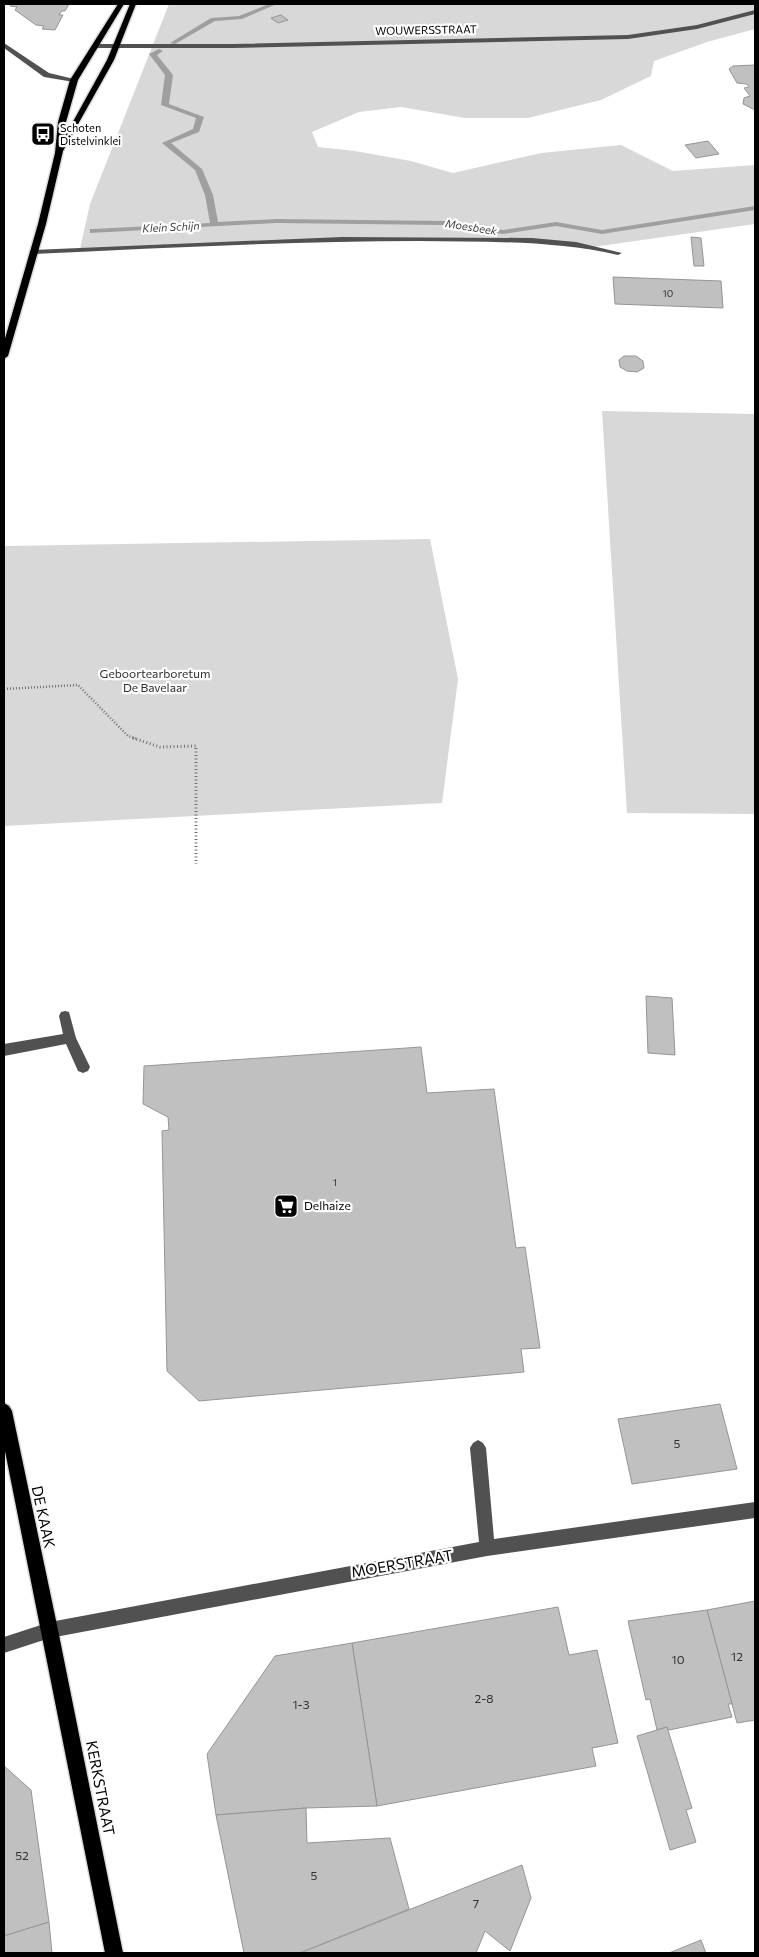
<svg xmlns="http://www.w3.org/2000/svg" width="759" height="1957" font-family="Commissioner,sans-serif">
	<rect width="100%" height="100%" fill="#fff"/>
	<!-- green -->
	<g fill="#d8d8d8">
		<polygon points="169,4 755,4 755,29 707,42 654,61 651,76 601,100 528,118 465,118 401,107 359,112 312,132 318,147 355,151 411,161 453,173 541,153 621,145 673,171 755,165 755,224 593,247 523,241 391,238 80,249 90,204"/>
		<polygon points="602,411 755,414 755,814 627,813"/>
		<polygon points="430,539 458,679 442,803 4,826 4,546"/>
	</g>
	<g fill="none" stroke-linecap="round" stroke-linejoin="round">
		<!-- stream -->
		<g fill="#9f9f9f" fill-rule="evenodd">
			<polygon points="269,4 277,4 242,19 215,21 175,44 170,43 211,18 239,16"/>
			<polygon points="159,49 163,51 157,55 173,75 169,104 204,117 199,132 171,143 202,169 213,195 218,222 276,219 445,221 503,230 556,222 602,230 755,206 755,210 602,234 556,226 503,234 445,225 276,223 90,233 90,229 93,229 210,223 205,195 195,170 162,143 193,129 196,118 161,105 165,75 149,54"/>
		</g>
	</g>
	<!-- building -->
	<g fill="#c0c0c0" stroke="#959595">
		<polygon points="11,4 69,4 65,11 62,11 59,15 63,15 55,30 42,29 44,26 36,25 15,10 17,7 10,6"/>
		<polygon points="281,15 288,20 278,23 271,18"/>
		<polygon points="755,65 755,110 743,104 744,98 750,96 744,88 749,87 747,84 737,83 729,69 733,66"/>
		<polygon points="708,141 719,154 696,158 685,145"/>
		<polygon points="691,237 701,238 704,266 694,266"/>
		<polygon points="613,277 721,281 723,308 615,304"/>
		<polygon points="624,356 636,356 643,361 644,368 637,372 627,371 620,367 619,360"/>
		<polygon points="646,996 672,998 675,1055 648,1053"/>
		<polygon points="421,1047 427,1093 494,1089 516,1248 525,1247 540,1348 521,1349 524,1372 199,1401 167,1371 162,1131 169,1130 168,1117 143,1104 144,1066"/>
		<polygon points="720,1404 737,1469 632,1484 618,1419"/>
		<polygon points="755,1601 755,1720 737,1723 707,1610"/>
		<polygon points="558,1607 569,1655 597,1650 618,1743 592,1748 596,1766 377,1806 352,1643"/>
		<polygon points="707,1610 732,1704 728,1704 732,1717 669,1730 667,1727 657,1730 650,1699 646,1700 628,1621"/>
		<polygon points="352,1643 377,1806 306,1808 216,1815 207,1754 275,1656"/>
		<polygon points="667,1727 692,1808 686,1810 696,1842 670,1850 637,1736"/>
		<polygon points="4,1766 31,1790 49,1922 4,1936"/>
		<polygon points="306,1808 307,1843 390,1838 409,1909 300,1953 244,1953 216,1815"/>
		<polygon points="522,1865 531,1898 510,1951 485,1931 476,1953 300,1953"/>
		<polygon points="49,1922 52,1953 4,1953 4,1936"/>
		<polygon points="701,1940 706,1953 669,1953"/>
	</g>
	<g fill="none" stroke-linecap="round" stroke-linejoin="round">
		<!-- major casing -->
		<g stroke="#dbdbdb" stroke-width="3">
			<g id="major">
				<polygon points="118,4 124,4 78,80 66,122 64,138 107,60 130,4 136,4 114,60 63,151 46,224 8,356 4,359 4,342 38,224 55,153 58,122 70,80"/>
				<polygon points="4,1403 9,1406 12,1411 58,1630 123,1953 105,1953 4,1446"/>
			</g>
		</g>
		<!-- path-far1 -->
		<polyline stroke="#737373" stroke-width="2.5" stroke-dasharray="1 2" stroke-linecap="butt" points="4,689 78,685 128,736 137,739"/>
		<!-- path -->
		<polyline stroke="#737373" stroke-width="3" stroke-dasharray="1 2.5" stroke-linecap="butt" points="133,738 160,747 196,746 196,864"/>
		<!-- minor -->
		<g fill="#515151" fill-rule="evenodd">
			<polygon points="755,10 755,14 697,29 628,39 233,48 95,48 92,46 95,44 233,44 628,35 697,25"/>
			<polygon points="4,43 49,73 78,80 74,82 44,77 4,48"/>
			<path d="M342 237 532 238 576 242 622 253 618 255C552 240 485 242 419 241 290 241 161 248 33 254L29 252 33 250Z"/>
			<polygon points="65,1011 69,1012 76,1038 90,1067 88,1071 83,1073 78,1071 66,1044 4,1056 4,1044 63,1034 59,1016 61,1012"/>
			<polygon points="478,1440 483,1443 486,1448 494,1539 755,1502 755,1518 487,1556 50,1638 4,1653 4,1637 50,1622 479,1542 470,1448 473,1443"/>
		</g>
		<!-- major -->
		<use href="#major" fill="#000" fill-rule="evenodd"/>
	</g>
	<!-- icons -->
	<defs>
		<g id="bus-square" transform="scale(1.25)"><rect x="-9" y="-9" width="18" height="18" rx="4" fill="#000" stroke="#fff"/><path d="M-5-6H5V4H4V6H2V4H-2V6H-4V4H-5ZM-3.5-4V0h7V-4ZM-3.5 1.2v1.5H-2V1.2ZM2 1.2v1.5H3.5V1.2Z" fill="#fff"/></g>
		<g id="supermarket-square" transform="scale(1.25)"><rect x="-9" y="-9" width="18" height="18" rx="4" fill="#000" stroke="#fff"/><path d="M-6-5.5h2.5l.6 2H6L4.5 2H-2.5L-4.4-4H-6ZM-1.5 3.2a1.3 1.3 0 1 0 .1 0ZM3 3.2a1.3 1.3 0 1 0 .1 0Z" fill="#fff"/></g>
	</defs>
	<g fill-rule="evenodd">
		<use href="#bus-square" x="43" y="134"/>
		<use href="#supermarket-square" x="286" y="1206"/>
	</g>
	<g text-anchor="middle" stroke-width="4.5" stroke-linejoin="round" paint-order="stroke">
		<!-- number labels -->
		<g font-size="10" fill="#303030">
			<text x="668" y="297">10</text>
			<text x="335" y="1186">1</text>
		</g>
		<!-- far-street labels -->
		<g font-size="11" fill="#000" stroke="#fff">
			<text transform="translate(426 30) rotate(-1)" y="4">WOUWERSSTRAAT</text>
		</g>
		<!-- far-poi labels -->
		<g font-size="11" fill="#000" stroke="#fff" text-anchor="start">
			<text x="60" y="132">Schoten<tspan x="60" dy="13">Distelvinklei</tspan></text>
		</g>
		<!-- far-water labels -->
		<g font-size="11" font-style="italic" fill="#404040" stroke="#fff">
			<text transform="translate(171 227) rotate(-3)" y="4">Klein Schijn</text>
			<text transform="translate(471 227) rotate(9)" y="4">Moesbeek</text>
		</g>
		<!-- park labels -->
		<g font-size="12" fill="#2f2f2f" stroke="#fff">
			<text x="155" y="678">Geboortearboretum<tspan x="155" dy="14">De Bavelaar</tspan></text>
		</g>
		<!-- poi labels -->
		<g font-size="12" fill="#000" stroke="#fff" text-anchor="start">
			<text x="304" y="1210">Delhaize</text>
		</g>
		<!-- near-number labels -->
		<g font-size="12" fill="#303030">
			<text x="677" y="1448">5</text>
			<text x="737" y="1661">12</text>
			<text x="678" y="1664">10</text>
			<text x="484" y="1703">2-8</text>
			<text x="301" y="1709">1-3</text>
			<text x="22" y="1860">52</text>
			<text x="314" y="1880">5</text>
			<text x="476" y="1908">7</text>
		</g>
		<!-- near-street labels -->
		<g font-size="15" fill="#000" stroke="#fff">
			<text transform="translate(43 1517) rotate(78)" y="5">DE KAAK</text>
			<text transform="translate(402 1564) rotate(-10)" y="5">MOERSTRAAT</text>
			<text transform="translate(100 1788) rotate(79)" y="5">KERKSTRAAT</text>
		</g>
	</g>
	<!-- border -->
	<rect width="759" height="1957" fill="none" stroke="#000000" stroke-width="10"/>
</svg>
